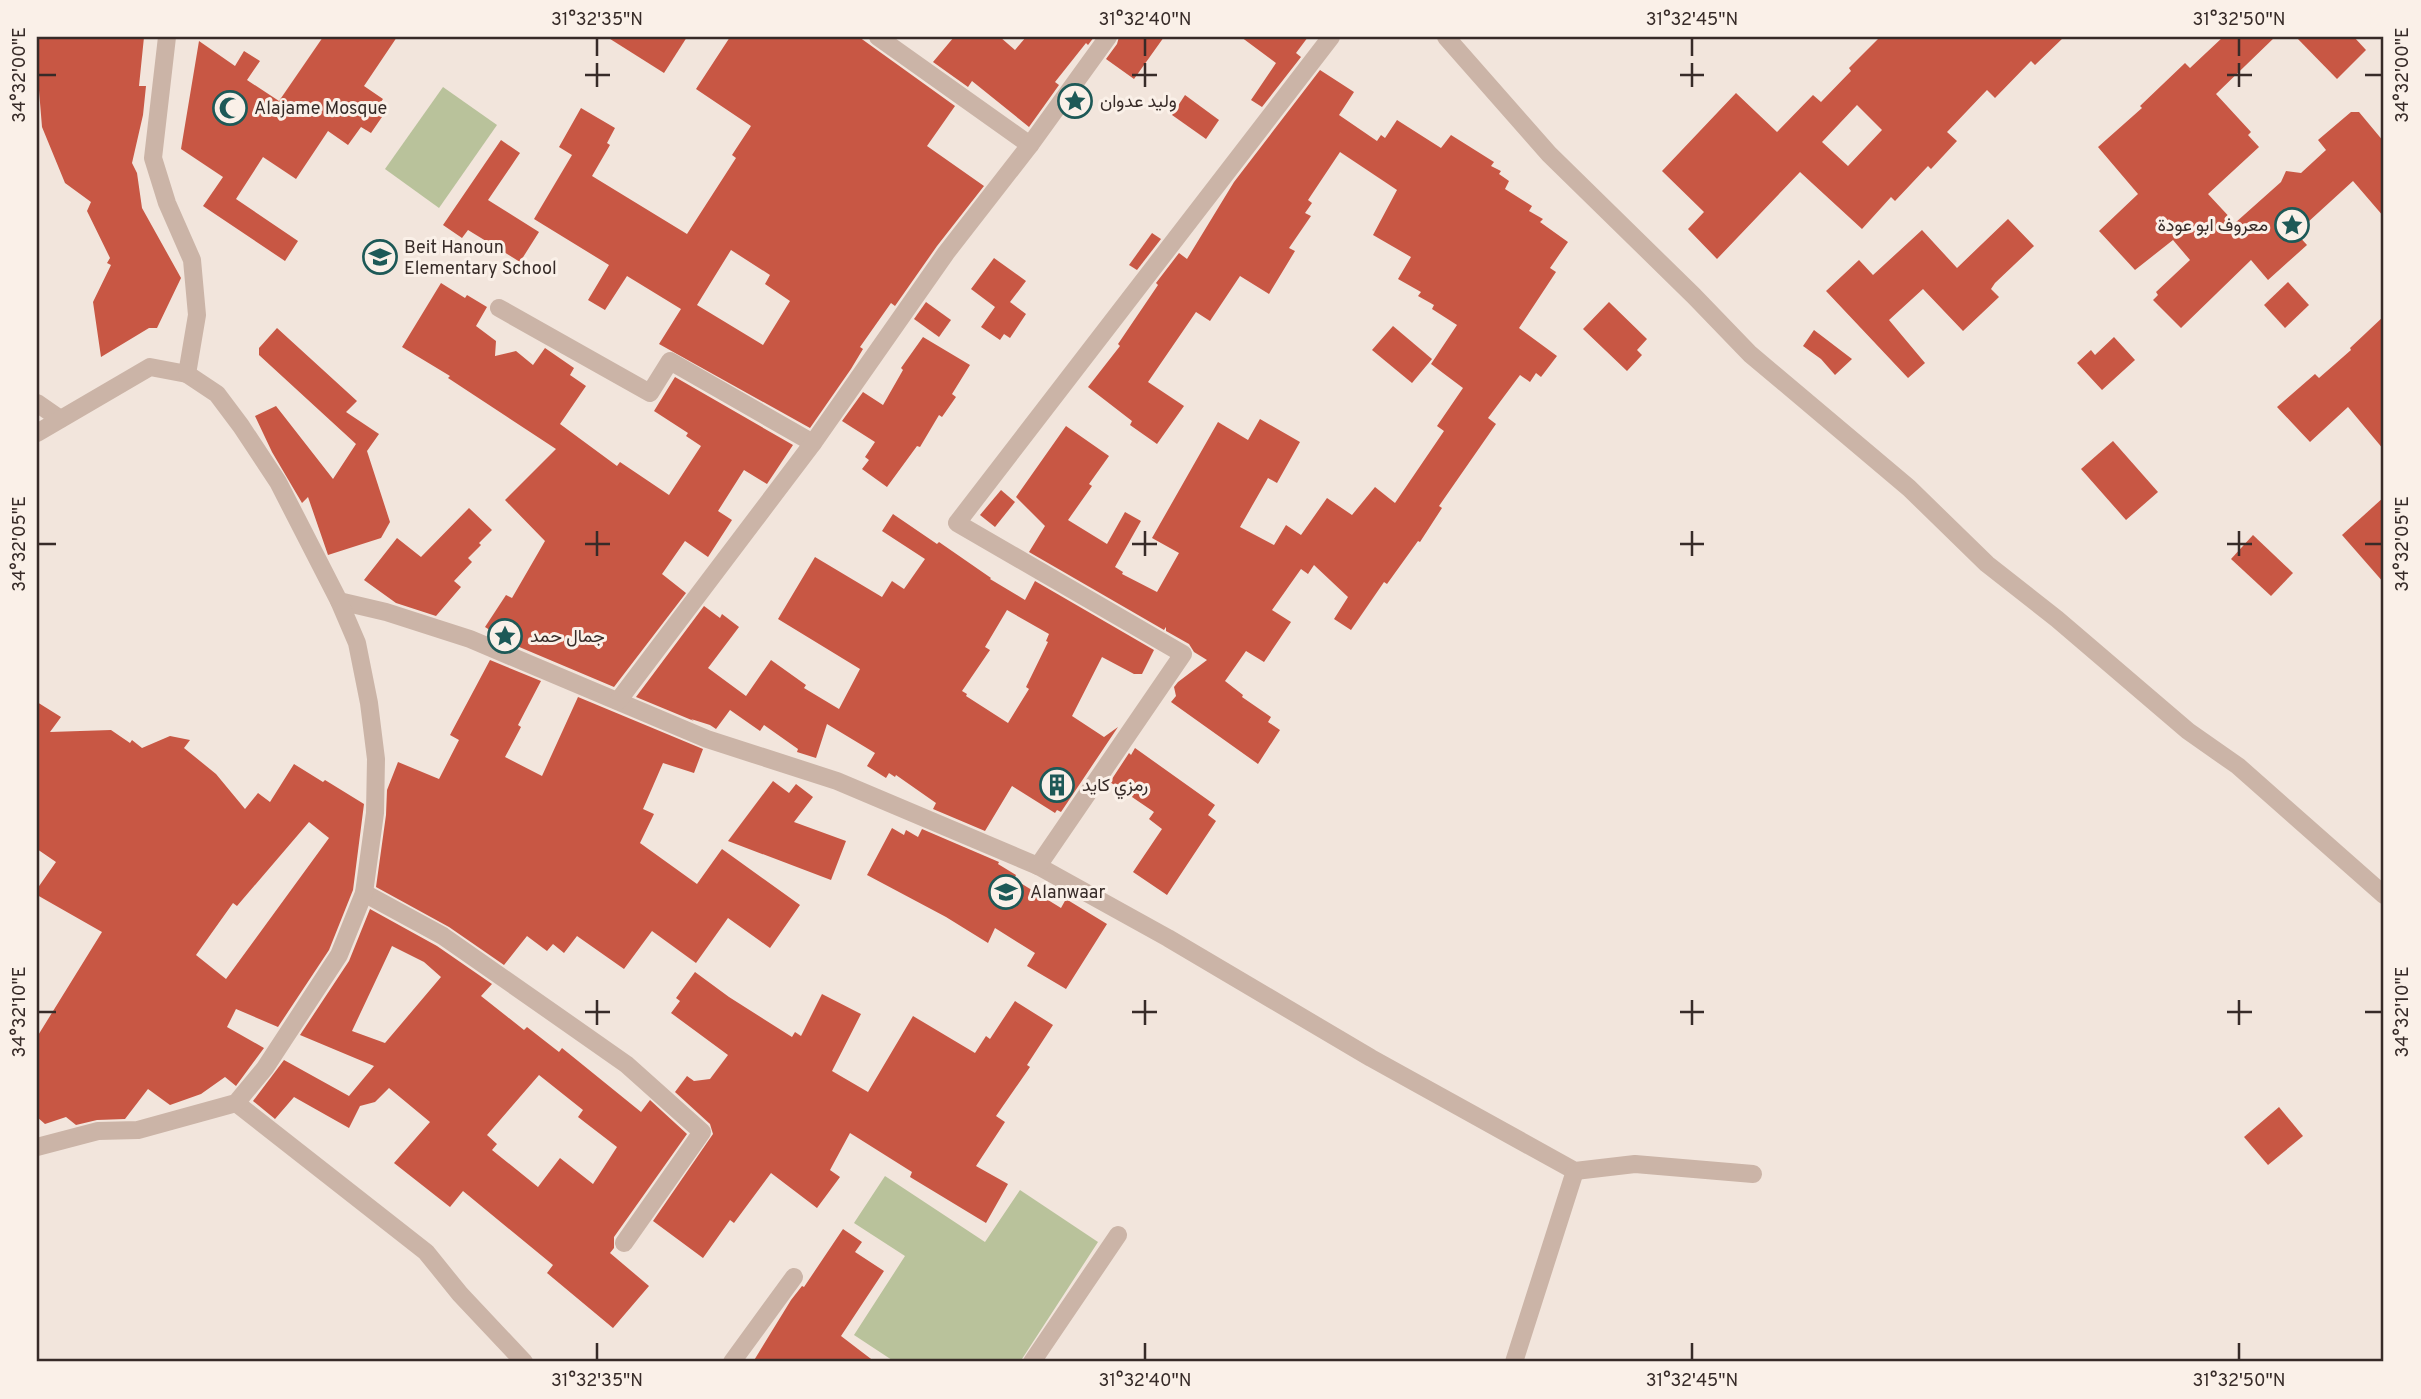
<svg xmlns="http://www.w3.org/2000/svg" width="2421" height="1399" font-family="Overpass,Vazirmatn,sans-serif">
	<rect width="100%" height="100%" fill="#f2e5dc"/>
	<!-- green -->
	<g fill="#b9c29b">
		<polygon points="443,87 497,125 439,208 385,169"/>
		<polygon points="885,1176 985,1242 1020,1190 1098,1242 1020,1362 895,1362 854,1335 905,1256 854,1223"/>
	</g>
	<!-- building -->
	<g fill="#c85744" fill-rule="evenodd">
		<polygon points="37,37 144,37 139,86 146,86 143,115 132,163 137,173 142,208 181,278 157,328 149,328 101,357 93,302 111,265 107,263 110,258 87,211 91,202 65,183 42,127 37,66"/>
		<polygon points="323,37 397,37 364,86 383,99 376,109 384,114 371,133 361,127 348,145 328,131 296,179 263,157 236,199 298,241 285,261 203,206 223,177 181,149 199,41 235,66 244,51 260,61 247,80 279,101"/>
		<polygon points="607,37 687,37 664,73"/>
		<path d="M730 37H859L955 106 927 146 984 186 937 246 895 306 891 303 860 347 863 349 851 369 810 428 659 344 681 309 627 276 605 310 588 300 609 265 534 219 572 155 559 147 581 108 615 128 607 143 610 145 592 176 687 234 736 158 732 155 751 126 696 89ZM731 250 770 275 765 284 790 301 763 345 697 305Z"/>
		<polygon points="954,37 1000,37 1015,50 1026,37 1094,37 1088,45 1086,43 1055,82 1059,85 1029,127 972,81 968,87 933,62"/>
		<polygon points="1119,37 1164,37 1134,79 1106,59 1117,44"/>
		<polygon points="1241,37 1308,37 1296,53 1301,57 1262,107 1251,100 1276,63"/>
		<path d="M1880 37H2064L2035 65 2031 61 1995 98 1987 90 1947 132 1957 141 1931 169 1928 166 1895 201 1891 197 1862 229 1800 172 1717 259 1688 229 1704 212 1662 171 1736 93 1777 132 1813 95 1821 102 1851 71 1849 68ZM1857 105 1882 130 1848 166 1822 142Z"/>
		<polygon points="2223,37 2275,37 2216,94 2251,132 2248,135 2259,147 2208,194 2235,223 2281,182 2286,171 2301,173 2326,150 2318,140 2351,112 2359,112 2384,142 2384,217 2353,181 2296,233 2307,245 2268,280 2251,260 2181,328 2153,300 2158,295 2156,292 2190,260 2173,240 2135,270 2099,231 2138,194 2098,147 2142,108 2140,106 2185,63 2190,68"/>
		<polygon points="2296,37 2354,37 2366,50 2337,79"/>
		<polygon points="1320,70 1354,92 1339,115 1377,141 1381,135 1385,138 1397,120 1441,148 1451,135 1494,162 1491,166 1501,171 1499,174 1509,181 1505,189 1532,206 1529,211 1543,219 1540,222 1568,242 1550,268 1556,272 1519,328 1557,356 1541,377 1536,373 1530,382 1520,375 1488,418 1496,424 1439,506 1442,508 1420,542 1418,541 1387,584 1384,582 1351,630 1334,619 1348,597 1314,565 1308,574 1301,569 1272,610 1291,622 1264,662 1246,651 1225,681 1243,695 1242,697 1271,717 1268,722 1280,730 1258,764 1171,702 1176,696 1174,687 1178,682 1207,660 1194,652 1189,644 1166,631 1166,627 1164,630 1029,552 1045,526 1016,497 1066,426 1109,456 1089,484 1092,486 1068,520 1107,544 1125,512 1141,521 1115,567 1123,572 1122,574 1157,592 1179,553 1152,538 1218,422 1248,440 1260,419 1300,442 1277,483 1268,478 1240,527 1274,545 1286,525 1301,535 1327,498 1352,515 1375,487 1395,503 1444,431 1437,426 1463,388 1431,364 1457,325 1432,309 1434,305 1418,296 1421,292 1398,279 1411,257 1373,235 1397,190 1340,152 1308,200 1312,203 1305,213 1311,216 1289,248 1295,251 1269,294 1240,276 1210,321 1196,312 1148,382 1184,406 1157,444 1130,425 1132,421 1088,387 1120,346 1118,344 1158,285 1156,283 1179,253 1187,259 1234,182"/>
		<polygon points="1185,95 1219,120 1206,139 1172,115"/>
		<polygon points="501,140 520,153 488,200 539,232 520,262 468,230 462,238 443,225"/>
		<polygon points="2008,219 2034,246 1995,283 1991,289 1999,297 1963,331 1923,289 1889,320 1925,363 1908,378 1826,291 1859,260 1873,275 1922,230 1957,268"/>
		<polygon points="1152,233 1161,239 1137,270 1129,265"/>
		<polygon points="994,258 1026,281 1010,302 1026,314 1010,338 1004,334 1000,340 981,327 995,307 971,289"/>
		<polygon points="2288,282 2309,305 2285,328 2264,305"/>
		<polygon points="441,283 465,298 467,295 487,307 476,326 496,341 495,356 516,351 533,365 545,348 574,368 570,375 586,386 560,424 617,466 620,462 669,495 701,446 686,436 688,433 654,411 675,377 793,445 767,484 744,470 718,511 732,520 708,557 685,541 662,574 686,593 614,687 500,639 501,637 485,627 506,595 512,598 545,541 505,500 556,449 448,378 450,376 402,347"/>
		<polygon points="926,302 951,320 939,337 914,319"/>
		<polygon points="1609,302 1647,339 1637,350 1642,355 1627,371 1583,329"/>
		<polygon points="2384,316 2384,450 2348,407 2310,442 2277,407 2315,374 2319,378 2351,350 2350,348"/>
		<polygon points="1393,326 1432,359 1412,383 1372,350"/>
		<polygon points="277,328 357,401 346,412 379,434 367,451 390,522 381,538 328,555 308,497 302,503 272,452 255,416 276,406 333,479 356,444 259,355 259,348"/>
		<polygon points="1814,330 1852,359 1835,375 1821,359 1803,346"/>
		<polygon points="923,337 970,365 952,394 956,397 942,417 939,415 920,447 917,446 887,487 862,469 869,460 865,457 875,442 842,421 863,392 883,405 903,370 901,368"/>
		<polygon points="2114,337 2135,360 2102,390 2077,363 2091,350 2095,355"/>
		<polygon points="2113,441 2158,492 2126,520 2081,469"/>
		<polygon points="1001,490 1015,502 995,527 980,515"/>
		<polygon points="2384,497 2384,583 2342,535"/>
		<polygon points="469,508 492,530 479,543 481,545 468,558 472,562 454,581 461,587 436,616 396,603 364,580 397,538 421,557"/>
		<path d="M893 514 937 544 939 542 991 578 990 579 1025 600 1035 581 1154 650 1142 674H1134L1102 657 1072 716 1104 737 1118 727 1061 812 1057 810 1055 813 1012 786 985 831 933 809 936 803 896 775 895 777 889 773 886 778 867 766 875 753 827 724 816 758 797 752 798 749 764 725 760 731 730 710 716 729 710 725 691 719 694 721 636 697 704 606 720 618 722 614 739 627 708 668 746 696 771 660 806 685 804 688 839 709 860 669 778 619 815 557 882 597 892 581 904 589 925 559 882 531ZM1007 610 1049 634 1046 641 1048 642 1026 687 1029 689 1008 723 966 696 967 694 962 691 990 650 985 647Z"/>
		<polygon points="2253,535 2293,573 2271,596 2231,559"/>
		<polygon points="490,660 541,681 518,725 521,727 505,757 542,776 578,697 703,749 694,773 663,763 643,809 654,814 640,843 697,884 722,849 800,905 770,948 728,918 696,963 652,931 624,969 577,936 564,953 553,944 547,951 527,936 504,965 449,927 376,887 386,815 387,790 398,762 439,779 459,740 450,735"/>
		<path d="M37 702 61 717 50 732 111 730 130 743 132 740 142 748 170 736 190 740 184 748 216 774 245 809 258 793 270 802 294 764 323 782 325 780 364 804 353 890 329 950 278 1027 236 1009 227 1027 264 1048 236 1086 225 1077 201 1094 170 1105 148 1089 125 1119 97 1120 76 1125 66 1117 45 1124 37 1117V1037L102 932 37 895V889L56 862 37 849ZM309 822 329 838 226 979 196 955 233 903 237 906Z"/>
		<polygon points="1135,748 1215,805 1208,815 1216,821 1167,895 1133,872 1162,829 1149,819 1154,812 1110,782 1129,753 1131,755"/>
		<polygon points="773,781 789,793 796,784 813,797 794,822 846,841 831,880 728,841"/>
		<polygon points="892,828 904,835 906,830 918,837 922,829 999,862 998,864 1016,875 1014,879 1061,908 1066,899 1107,924 1066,989 1027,966 1035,953 995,928 988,943 946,917 867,875"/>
		<path d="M370 909 437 946 492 984 481 996 524 1030 527 1027 559 1052 562 1048 641 1112 650 1100 687 1134 614 1237V1248L610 1253 649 1286 613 1328 547 1273 553 1265 463 1191 450 1207 394 1163 430 1122 389 1088 375 1102 360 1106 349 1128 294 1097 275 1119 253 1101 284 1060 349 1096 374 1066 300 1035 349 961ZM392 946 424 962 441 977 385 1043 352 1031ZM539 1075 583 1110 578 1117 617 1147 593 1184 560 1158 538 1187 492 1150 497 1144 487 1135Z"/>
		<polygon points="695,972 729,997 792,1037 795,1032 801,1036 822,994 861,1014 832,1071 868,1092 913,1016 975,1053 986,1036 990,1039 1015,1001 1053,1025 1027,1065 1030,1067 996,1116 1005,1122 976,1166 1008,1184 986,1223 910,1177 912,1172 850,1133 830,1170 840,1177 817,1208 771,1173 734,1223 730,1220 703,1258 653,1221 713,1134 710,1124 675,1092 687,1076 694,1081 710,1079 728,1055 671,1013 680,1001 676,998"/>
		<polygon points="2279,1107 2303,1136 2268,1165 2244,1137"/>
		<polygon points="843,1229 862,1242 855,1252 884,1271 841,1336 875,1362 753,1362 791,1300 802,1286 804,1287"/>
	</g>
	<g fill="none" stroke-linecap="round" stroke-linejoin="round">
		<!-- street -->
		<g stroke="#cbb4a7" stroke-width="18">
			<polyline points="878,37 1030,145"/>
			<polyline points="1446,37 1549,154 1694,296 1750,354 1909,488 1987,564 2057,619 2188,731 2238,766 2384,895"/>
			<polyline points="499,308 650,393 670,361 813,443"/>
			<polyline points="37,403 60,419"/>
			<polyline points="37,433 150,367 187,374"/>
			<polyline points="339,601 386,612 470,639 707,739 837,781 1038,866 1168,938 1371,1058 1575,1171 1635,1164 1753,1174"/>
			<polyline points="618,701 813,443 946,253 1030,145 1108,37"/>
			<polyline points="1038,866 1183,654 957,523 1331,37"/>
			<polyline points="364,893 443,936 626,1064 702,1132 624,1243"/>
			<polyline points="236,1103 426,1252 460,1294 524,1362"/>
			<polyline points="37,1147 98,1131 138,1130 236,1103 265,1068 339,955 364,893 375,813 376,759 369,703 357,643 339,601 278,482 241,426 217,394 187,374 197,315 192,260 167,203 153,158 167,37"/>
			<polyline points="732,1362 794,1277"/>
			<polyline points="1032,1362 1118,1235"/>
			<polyline points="1514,1362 1575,1171"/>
		</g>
	</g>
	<!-- ticks -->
	<path fill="none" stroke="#372b28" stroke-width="2.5" d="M597 38V56M1145 38V56M1692 38V56M2239 38V56M597 63V87M1145 63V87M1692 63V87M2239 63V87M38 75H56M585 75H610M1132 75H1157M1680 75H1704M2227 75H2252M2365 75H2382M597 531V556M1145 531V556M1692 531V556M2239 531V556M38 544H56M585 544H610M1132 544H1157M1680 544H1704M2227 544H2252M2365 544H2382M597 1000V1025M1145 1000V1025M1692 1000V1025M2239 1000V1025M38 1012H56M585 1012H610M1132 1012H1157M1680 1012H1704M2227 1012H2252M2365 1012H2382M597 1343V1360M1145 1343V1360M1692 1343V1360M2239 1343V1360"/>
	<!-- icons -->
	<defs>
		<g id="sight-ring" transform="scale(1.75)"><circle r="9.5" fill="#faf0e8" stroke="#1d5957" stroke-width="1.5"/><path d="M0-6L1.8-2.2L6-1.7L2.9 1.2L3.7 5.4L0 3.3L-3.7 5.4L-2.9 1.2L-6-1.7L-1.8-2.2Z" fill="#1d5957"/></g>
		<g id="mosque-ring" transform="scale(1.75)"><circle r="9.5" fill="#faf0e8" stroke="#1d5957" stroke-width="1.5"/><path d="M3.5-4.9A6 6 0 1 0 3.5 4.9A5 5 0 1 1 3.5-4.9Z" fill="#1d5957"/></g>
		<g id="school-ring" transform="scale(1.75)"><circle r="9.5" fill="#faf0e8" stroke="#1d5957" stroke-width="1.5"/><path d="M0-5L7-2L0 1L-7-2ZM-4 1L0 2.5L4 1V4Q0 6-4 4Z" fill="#1d5957"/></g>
		<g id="building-ring" transform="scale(1.75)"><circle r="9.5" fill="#faf0e8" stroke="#1d5957" stroke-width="1.5"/><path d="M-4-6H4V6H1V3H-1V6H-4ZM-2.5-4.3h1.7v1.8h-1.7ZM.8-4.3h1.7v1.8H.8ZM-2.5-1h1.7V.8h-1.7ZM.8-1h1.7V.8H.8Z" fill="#1d5957"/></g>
	</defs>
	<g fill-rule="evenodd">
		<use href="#sight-ring" x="1075" y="101"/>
		<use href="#mosque-ring" x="230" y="108"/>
		<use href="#sight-ring" x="2292" y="225"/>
		<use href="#school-ring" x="380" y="257"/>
		<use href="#sight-ring" x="505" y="636"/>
		<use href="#building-ring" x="1057" y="785"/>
		<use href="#school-ring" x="1006" y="892"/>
	</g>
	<g text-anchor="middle" stroke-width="6" stroke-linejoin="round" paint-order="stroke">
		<!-- poi labels -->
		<g font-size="18" fill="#372b28" stroke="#faf0e8" text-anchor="start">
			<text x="1100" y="107">وليد عدوان</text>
			<text x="254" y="114">Alajame Mosque</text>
			<text x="2268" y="231" text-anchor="end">معروف ابو عودة</text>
			<text x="404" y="253">Beit Hanoun<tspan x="404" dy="21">Elementary School</tspan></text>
			<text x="530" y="642">جمال حمد</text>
			<text x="1082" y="791">رمزي كايد</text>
			<text x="1030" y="898">Alanwaar</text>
		</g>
	</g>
	<!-- border -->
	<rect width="2421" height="1399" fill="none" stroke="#faf0e8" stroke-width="77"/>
	<rect x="38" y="38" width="2344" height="1322" fill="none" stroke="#372b28" stroke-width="2.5"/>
	<g font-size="18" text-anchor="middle" fill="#372b28">
		<text x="597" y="25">31°32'35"N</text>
		<text x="1145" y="25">31°32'40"N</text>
		<text x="1692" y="25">31°32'45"N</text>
		<text x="2239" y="25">31°32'50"N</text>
		<text transform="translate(2402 75) rotate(-90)" y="6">34°32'00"E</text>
		<text transform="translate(19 75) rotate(-90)" y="6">34°32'00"E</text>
		<text transform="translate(2402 544) rotate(-90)" y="6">34°32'05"E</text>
		<text transform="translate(19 544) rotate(-90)" y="6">34°32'05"E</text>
		<text transform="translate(19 1012) rotate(-90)" y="6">34°32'10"E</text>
		<text transform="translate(2402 1012) rotate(-90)" y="6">34°32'10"E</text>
		<text x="597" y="1386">31°32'35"N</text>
		<text x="1145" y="1386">31°32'40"N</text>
		<text x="1692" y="1386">31°32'45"N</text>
		<text x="2239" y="1386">31°32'50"N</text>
	</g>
</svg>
